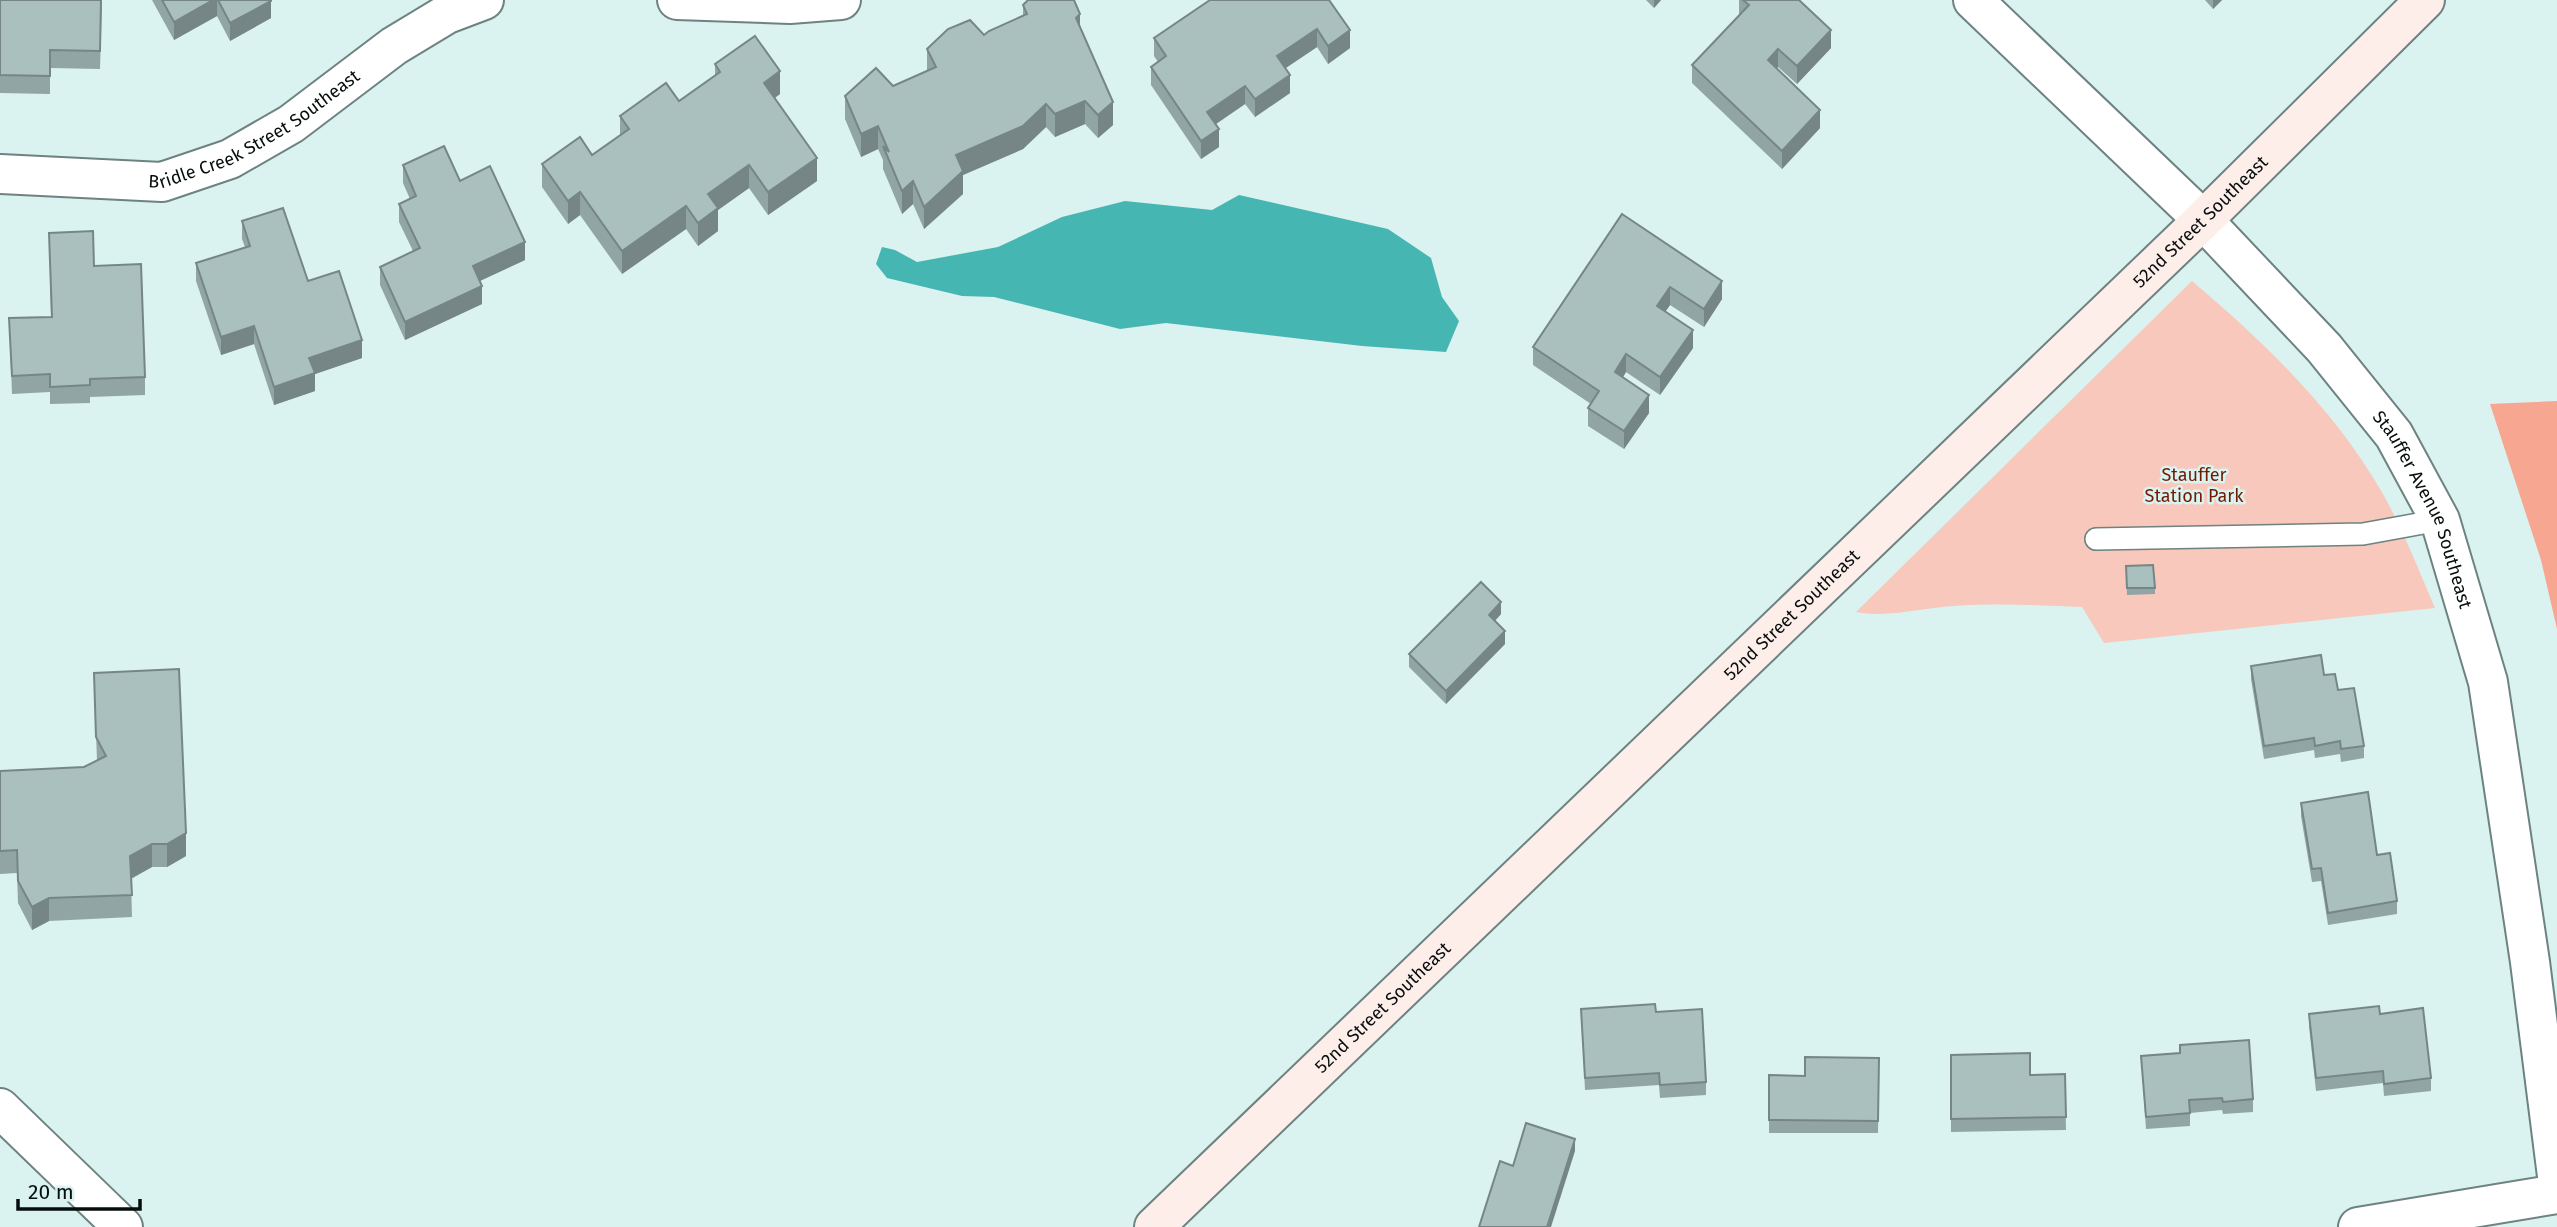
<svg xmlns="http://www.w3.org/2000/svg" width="2557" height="1227" font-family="'Fira Sans',sans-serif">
	<rect width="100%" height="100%" fill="#daf2f0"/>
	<!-- green -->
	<path fill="#f7c8bb" d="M2192 281C2266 344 2336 411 2384 496 2404 532 2419 571 2435 608L2104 643 2082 607C2039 605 1996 603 1953 606 1921 608 1887 618 1856 612Z"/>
	<!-- forest -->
	<polygon fill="#f6a691" points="2557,401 2557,629 2541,560 2490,404"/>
	<!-- water -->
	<polygon fill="#46b6b2" points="1239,195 1388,229 1431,258 1442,297 1459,321 1446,352 1362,346 1166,323 1120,329 994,297 962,296 887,278 876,264 882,247 895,250 917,262 998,247 1062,217 1125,201 1212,210"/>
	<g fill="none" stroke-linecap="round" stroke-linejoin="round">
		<!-- service casing -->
		<g stroke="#6d8281" stroke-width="24">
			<polyline id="service" points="2096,539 2363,534 2440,520"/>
		</g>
		<!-- minor casing -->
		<g stroke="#6d8281" stroke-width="42">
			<g id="minor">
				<polyline points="677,0 790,4 841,0"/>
				<path id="s1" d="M0 174 162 182 230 159 291 124 394 46 447 14 484 0"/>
				<path id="s2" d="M2203 220 2324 348 2394 435 2440 520 2488 682 2530 962 2557 1176"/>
				<polyline points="0,1108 123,1227"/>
				<polyline points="2358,1227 2557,1194"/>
			</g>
		</g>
		<!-- tertiary casing -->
		<g stroke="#6d8281" stroke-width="42">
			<polyline id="tertiary" points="1973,0 2203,220"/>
		</g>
		<!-- secondary casing -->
		<g stroke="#6d8281" stroke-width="42">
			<g id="secondary">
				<path id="s3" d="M1154 1227 2203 220 2425 0"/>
			</g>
		</g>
		<!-- service -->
		<use href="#service" stroke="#fff" stroke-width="21"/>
		<!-- minor -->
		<use href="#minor" stroke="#fff" stroke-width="38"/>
		<!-- tertiary -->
		<use href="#tertiary" stroke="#fff" stroke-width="38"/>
		<!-- secondary -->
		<use href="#secondary" stroke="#fdeeea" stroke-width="38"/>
	</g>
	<!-- wall -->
	<g fill="#91a5a4">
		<polygon points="0,0 102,0 100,69 50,68 50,94 0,93"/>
		<polygon points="152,0 271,0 271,18 230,41 217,16 174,40"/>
		<polygon points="1329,0 1350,48 1328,64 1317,47 1285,68 1290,93 1255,117 1245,104 1216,124 1219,147 1201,159 1151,85 1151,67 1158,62 1154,56 1154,38"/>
		<polygon points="1646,0 1661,0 1654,8"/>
		<polygon points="1739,0 1799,0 1831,48 1797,84 1778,67 1777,69 1820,128 1782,169 1692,83 1692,65 1740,15 1739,14"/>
		<polygon points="2205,0 2222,0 2213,9"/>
		<polygon points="1023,5 1080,28 1113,125 1098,138 1085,124 1055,137 1046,127 1023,149 963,175 963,194 924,229 913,204 902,214 883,169 883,160 878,149 861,157 845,119 845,96 893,86 927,71 927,49 984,35 1023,16"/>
		<polygon points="715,64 780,94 775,98 817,181 768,215 749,188 718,210 718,231 698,246 686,229 622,274 580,215 568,224 542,187 542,164 592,155 620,135 620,116 679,101 715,75"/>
		<polygon points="403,165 460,181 525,260 480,281 482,304 405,340 380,285 380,267 413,251 399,222 399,204 410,199 403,183"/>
		<polygon points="1622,214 1722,299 1704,327 1670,305 1665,312 1693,348 1660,395 1626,372 1623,377 1649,413 1624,449 1588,426 1588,408 1591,404 1533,365 1533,347"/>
		<polygon points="242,221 308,281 362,358 315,374 315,391 274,405 254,344 221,355 196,281 196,263 245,247 242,239"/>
		<polygon points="49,233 94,266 145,377 145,395 90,397 90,403 50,404 50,392 12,394 9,318 51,317"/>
		<polygon points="2126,566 2155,588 2155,594 2127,595"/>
		<polygon points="1501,614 1495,621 1505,644 1446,704 1409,667 1409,654"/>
		<polygon points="2251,666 2324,675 2338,690 2364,746 2364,758 2341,762 2340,754 2315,758 2314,750 2264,759 2251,679"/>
		<polygon points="94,673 186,856 167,867 152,867 131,879 132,917 49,921 32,930 18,903 17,873 0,874 0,771 84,767 97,761"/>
		<polygon points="2301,803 2377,855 2397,901 2397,914 2328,925 2321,881 2312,882 2301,816"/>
		<polygon points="1581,1009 1656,1012 1706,1082 1706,1095 1660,1098 1659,1085 1585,1090"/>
		<polygon points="2309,1014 2380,1014 2431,1078 2431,1091 2384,1096 2383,1083 2316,1091 2309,1026"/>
		<polygon points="2180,1045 2253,1099 2253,1112 2223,1114 2222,1110 2190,1113 2190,1126 2146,1129 2141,1056 2180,1053"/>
		<polygon points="1951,1055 2030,1075 2065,1074 2066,1130 1951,1132"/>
		<polygon points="1879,1058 1878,1133 1769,1133 1769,1075 1805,1076"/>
	</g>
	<!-- shaded-wall -->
	<g fill="#768686">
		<polygon points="213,0 217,0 217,16 174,40 174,22"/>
		<polygon points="1654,0 1661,0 1654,8"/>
		<polygon points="2213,0 2222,0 2213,9"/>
		<polygon points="271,1 271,18 230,41 230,23"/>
		<polygon points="1080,14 1080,37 1076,18"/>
		<polygon points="1317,29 1317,47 1277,74 1277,56"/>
		<polygon points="1350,30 1350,48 1328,64 1328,46"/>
		<polygon points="1831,30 1831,48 1797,84 1797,66"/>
		<polygon points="1778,49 1778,67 1768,78 1768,60"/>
		<polygon points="780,71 780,94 764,105 764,83"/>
		<polygon points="1290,75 1290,93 1255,117 1255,99"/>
		<polygon points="1245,86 1245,104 1207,130 1207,112"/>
		<polygon points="1085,101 1085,124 1055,137 1055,114"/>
		<polygon points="1113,102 1113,125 1098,138 1098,115"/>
		<polygon points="1046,104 1046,127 1023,149 963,175 963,194 924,229 924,207 956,155"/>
		<polygon points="1820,110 1820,128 1782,169 1782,151"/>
		<polygon points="878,126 878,149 861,157 861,134"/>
		<polygon points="1219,129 1219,147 1201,159 1201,141"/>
		<polygon points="817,158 817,181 768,215 768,192"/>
		<polygon points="749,165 749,188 718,210 718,231 698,246 698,223 708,194"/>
		<polygon points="913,181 913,204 902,214 902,191"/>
		<polygon points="580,192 580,215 568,224 568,201"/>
		<polygon points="686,206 686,229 622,274 622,251"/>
		<polygon points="525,242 525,260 473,284 473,266"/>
		<polygon points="1722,281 1722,299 1704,327 1704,309"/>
		<polygon points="482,286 482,304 405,340 405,322"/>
		<polygon points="1670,287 1670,305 1657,324 1657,306"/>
		<polygon points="254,326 254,344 221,355 221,337"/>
		<polygon points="1693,330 1693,348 1660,395 1660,377"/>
		<polygon points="362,340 362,358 315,374 315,391 274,405 274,387 309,358"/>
		<polygon points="1626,354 1626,372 1615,390 1615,372"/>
		<polygon points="1649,395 1649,413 1624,449 1624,431"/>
		<polygon points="1501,602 1501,614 1489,627 1489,615"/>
		<polygon points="1505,631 1505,644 1446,704 1446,691"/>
		<polygon points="186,833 186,856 167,867 167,844"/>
		<polygon points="152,844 152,867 130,879 130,856"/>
		<polygon points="49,898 49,921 32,930 32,907"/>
		<polygon points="1575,1139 1575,1151 1551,1227 1547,1227"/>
	</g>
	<!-- building -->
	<g fill="#a9c0bf" stroke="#768686" stroke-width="2">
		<polygon points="0,0 101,0 100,51 50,50 50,76 0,75"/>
		<polygon points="162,0 213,0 174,22"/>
		<polygon points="218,0 271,0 271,1 230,23"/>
		<polygon points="1028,0 1074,0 1080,14 1076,18 1113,102 1098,115 1085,101 1055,114 1046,104 1023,126 956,155 963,171 924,207 913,181 902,191 883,146 889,152 878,126 861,134 845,96 876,68 893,86 936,67 927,49 948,29 970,20 984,35 989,31 1027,14 1023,5"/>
		<polygon points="1210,0 1329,0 1350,30 1328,46 1317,29 1277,56 1290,75 1255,99 1245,86 1207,112 1219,129 1201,141 1151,67 1166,56 1154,38"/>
		<polygon points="1743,0 1799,0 1831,30 1797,66 1778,49 1768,60 1820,110 1782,151 1692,65 1749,5"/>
		<polygon points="755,36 780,71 764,83 817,158 768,192 749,165 708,194 718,208 698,223 686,206 622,251 580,192 568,201 542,164 580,137 592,155 629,129 620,116 666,83 679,101 720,72 715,64"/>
		<polygon points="444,146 460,181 490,166 525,242 473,266 482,286 405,322 380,267 420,248 399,204 416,196 403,165"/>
		<polygon points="283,208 308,281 339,271 362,340 309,358 315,373 274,387 254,326 221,337 196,263 250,246 242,221"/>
		<polygon points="1622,214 1722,281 1704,309 1670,287 1657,306 1693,330 1660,377 1626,354 1615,372 1649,395 1624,431 1588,408 1599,391 1533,347"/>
		<polygon points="93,231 94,266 141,264 145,377 90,379 90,385 50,387 50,374 12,376 9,318 52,317 49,233"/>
		<polygon points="2153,565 2155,588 2127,588 2126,566"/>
		<polygon points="1481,582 1501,602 1489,615 1505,631 1446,691 1409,654"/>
		<polygon points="2321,655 2324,675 2335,674 2338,690 2354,688 2364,746 2341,749 2340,741 2315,746 2314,738 2264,746 2251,666"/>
		<polygon points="179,669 186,833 167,844 152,844 130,856 132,895 49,898 32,907 18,881 17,850 0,851 0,771 84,767 106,756 96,737 94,673"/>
		<polygon points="2368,792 2377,855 2390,853 2397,901 2328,913 2321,868 2312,869 2301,803"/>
		<polygon points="1655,1004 1656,1012 1702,1009 1706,1082 1660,1085 1659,1073 1585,1078 1581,1009"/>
		<polygon points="2379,1006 2380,1014 2423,1008 2431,1078 2384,1084 2383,1071 2316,1078 2309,1014"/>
		<polygon points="2249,1040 2253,1099 2223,1102 2222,1098 2189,1100 2190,1113 2146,1117 2141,1056 2180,1053 2180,1045"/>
		<polygon points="2030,1053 2030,1075 2065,1074 2066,1117 1951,1119 1951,1055"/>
		<polygon points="1805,1057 1879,1058 1878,1121 1769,1120 1769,1075 1805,1076"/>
		<polygon points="1526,1123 1575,1139 1547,1227 1479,1227 1500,1161 1513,1166"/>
	</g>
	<g text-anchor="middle" stroke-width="5" stroke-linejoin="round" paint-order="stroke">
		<!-- street labels -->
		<g font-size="18" fill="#060e0d" stroke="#daf2f0">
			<text dy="6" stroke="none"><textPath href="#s1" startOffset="268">Bridle Creek Street Southeast</textPath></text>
			<text dy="6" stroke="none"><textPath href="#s3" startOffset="1451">52nd Street Southeast</textPath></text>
			<text dy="6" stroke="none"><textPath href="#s2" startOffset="368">Stauffer Avenue Southeast</textPath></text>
			<text dy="6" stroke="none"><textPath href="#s3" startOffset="884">52nd Street Southeast</textPath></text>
			<text dy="6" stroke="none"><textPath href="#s3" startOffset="317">52nd Street Southeast</textPath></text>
		</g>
		<!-- park labels -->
		<g font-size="18" fill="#701a01" stroke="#daf2f0">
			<text x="2194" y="481">Stauffer<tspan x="2194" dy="21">Station Park</tspan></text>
		</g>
	</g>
	<!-- scale -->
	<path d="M18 1199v10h122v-10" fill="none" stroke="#060e0d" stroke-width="3.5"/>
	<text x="28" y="1199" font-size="21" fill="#060e0d" stroke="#daf2f0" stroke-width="5" paint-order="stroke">20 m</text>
</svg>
